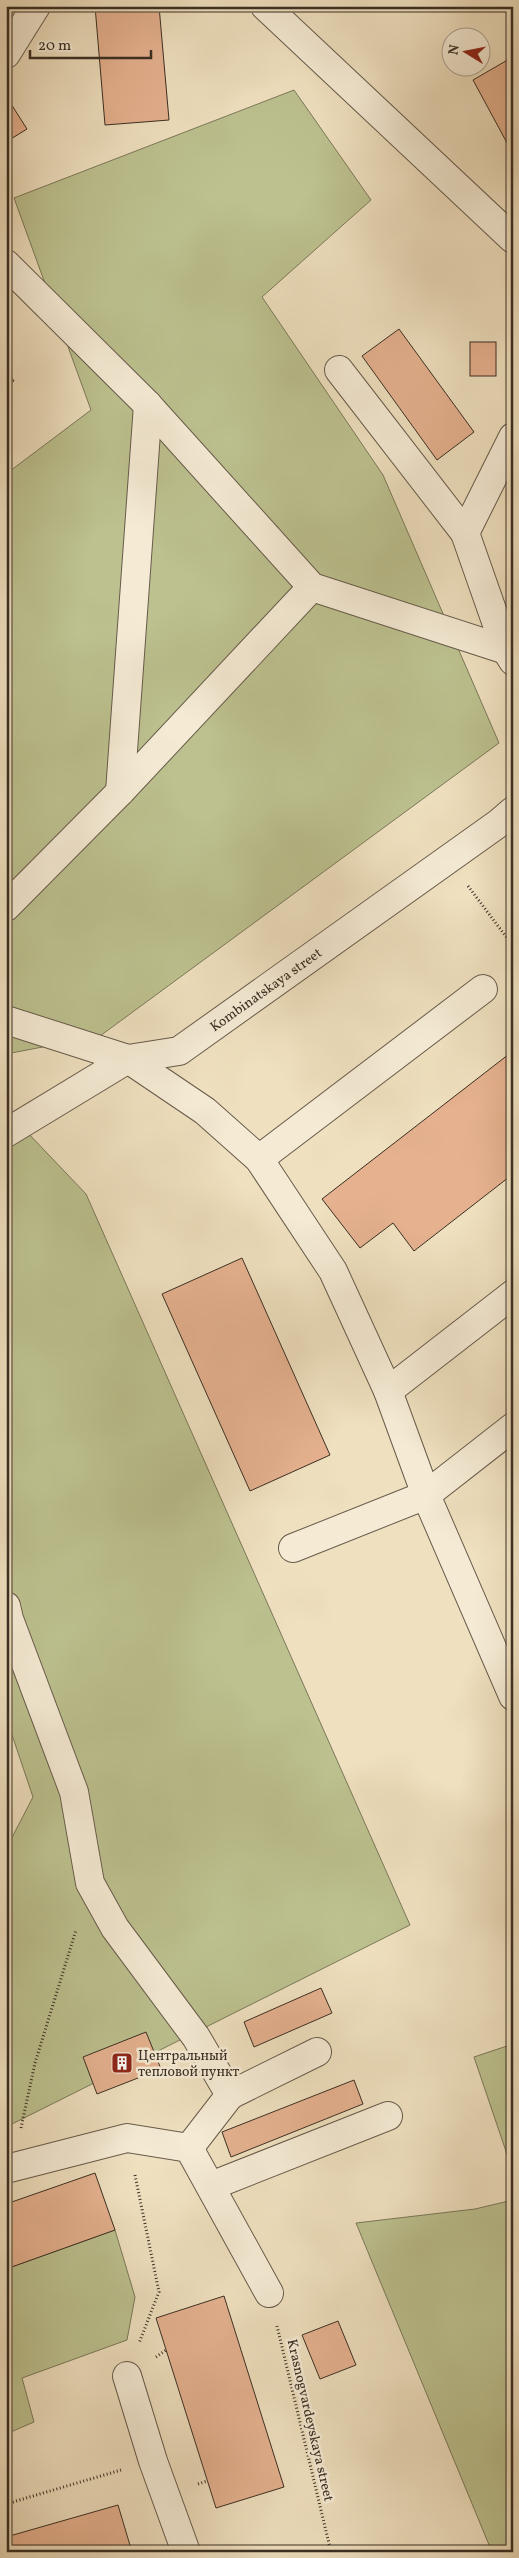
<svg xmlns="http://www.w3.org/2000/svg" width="519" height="2558" font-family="Vollkorn,serif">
	<rect width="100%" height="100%" fill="#efe0bf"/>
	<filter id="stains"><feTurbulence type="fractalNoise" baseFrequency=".004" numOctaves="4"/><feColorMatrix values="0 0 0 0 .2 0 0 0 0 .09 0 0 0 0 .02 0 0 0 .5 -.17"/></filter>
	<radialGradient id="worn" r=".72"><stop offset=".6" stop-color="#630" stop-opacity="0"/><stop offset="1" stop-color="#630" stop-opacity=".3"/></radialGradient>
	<!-- green -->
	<g fill="#bcc18f" stroke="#7b785a">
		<polygon points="294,90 371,200 262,297 383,475 499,743 100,1036 6,1054 6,474 91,410 14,198"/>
		<polygon points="6,1110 86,1194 410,1925 6,2127 6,1849 33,1797 6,1717"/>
		<polygon points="513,2044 513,2168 512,2169 474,2057"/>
		<polygon points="513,2200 513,2552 492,2552 356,2223 475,2209"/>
		<polygon points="115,2230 135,2297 127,2340 22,2378 34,2422 6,2434 6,2269"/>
	</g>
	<!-- building -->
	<g fill="#e5b18f" stroke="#3a2f24">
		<polygon points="95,6 159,6 169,120 105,125"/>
		<polygon points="511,58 513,61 513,154 473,80"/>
		<polygon points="6,96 27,129 6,142"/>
		<polygon points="399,329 474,432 437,460 362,356"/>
		<rect x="470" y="342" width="26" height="34"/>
		<polygon points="6,370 14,381 6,386"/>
		<polygon points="513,1051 513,1174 414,1251 393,1223 360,1248 322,1199"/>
		<polygon points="242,1258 330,1455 250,1491 162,1294"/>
		<polygon points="321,1988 332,2013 254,2047 244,2022"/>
		<polygon points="146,2032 161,2069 97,2094 83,2057"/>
		<polygon points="354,2080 363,2104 231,2157 222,2132"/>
		<polygon points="95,2173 115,2230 6,2269 6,2204"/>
		<polygon points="224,2296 284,2487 216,2508 156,2318"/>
		<polygon points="338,2321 356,2365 320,2379 302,2335"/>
		<polygon points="118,2505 132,2552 6,2552 6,2537"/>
	</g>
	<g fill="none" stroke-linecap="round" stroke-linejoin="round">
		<!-- minor casing -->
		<g stroke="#675b4b" stroke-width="30">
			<g id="minor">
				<polyline points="265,6 513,239"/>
				<polyline points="6,54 36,6"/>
				<polyline points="6,264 148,405 312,587 506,650"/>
				<polyline points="339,370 465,533"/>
				<polyline points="513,437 465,533 506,650 513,661"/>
				<polyline points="120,792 148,405"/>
				<polyline points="6,907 120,792 312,587"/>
				<path id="s1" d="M6 1020 128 1059 179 1051 499 823 513 811"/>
				<polyline points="6,1133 128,1059 205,1111 259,1159 333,1271 388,1391 513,1294"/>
				<polyline points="259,1159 483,989"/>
				<polyline points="388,1391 426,1495 513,1696"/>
				<polyline points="293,1548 426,1495 513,1427"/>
				<polyline points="6,1606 9,1619 74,1792 90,1883 115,1928 196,2037 230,2095 189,2148"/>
				<polyline points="230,2095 317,2052"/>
				<polyline points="189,2148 269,2293"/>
				<polyline points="6,2169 127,2138 189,2148"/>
				<polyline points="211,2186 388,2116"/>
				<polyline points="127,2376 153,2461 186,2552"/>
			</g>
		</g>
		<!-- path -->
		<g stroke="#3a2f24" stroke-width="3" stroke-dasharray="1 2.5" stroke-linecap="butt">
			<polyline points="468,886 513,946"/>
			<polyline points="21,2128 35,2063 76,1930"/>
			<polyline points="135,2175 159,2292 139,2343"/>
			<polyline points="277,2326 331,2552"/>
			<polyline points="156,2357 166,2350"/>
			<polyline points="198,2484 207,2481"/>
			<polyline points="6,2504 121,2470"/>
		</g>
		<!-- minor -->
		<use href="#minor" stroke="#f5ebd5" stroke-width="28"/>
	</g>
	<!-- icons -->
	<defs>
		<g id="building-square" transform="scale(1.125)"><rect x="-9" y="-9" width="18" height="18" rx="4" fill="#8f2418" stroke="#f5ebd5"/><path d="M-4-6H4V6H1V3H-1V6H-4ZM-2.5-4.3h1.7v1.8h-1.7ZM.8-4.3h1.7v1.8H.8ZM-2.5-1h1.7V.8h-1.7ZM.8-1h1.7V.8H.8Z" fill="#fff"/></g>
	</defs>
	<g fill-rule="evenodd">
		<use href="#building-square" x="122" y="2063"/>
	</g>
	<g text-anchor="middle" stroke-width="5" stroke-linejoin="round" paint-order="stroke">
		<!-- street labels -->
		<g font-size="14" fill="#3a2f24" stroke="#f5ebd5">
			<text dy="5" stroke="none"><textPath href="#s1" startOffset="286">Kombinatskaya street</textPath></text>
			<text transform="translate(311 2420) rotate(77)" y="5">Krasnogvardeyskaya street</text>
		</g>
		<!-- poi labels -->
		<g font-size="14" fill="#3a2f24" stroke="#f5ebd5" text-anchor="start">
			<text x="138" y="2060">Центральный<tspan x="138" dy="16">тепловой пункт</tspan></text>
		</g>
	</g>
	<!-- margin -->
	<rect width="519" height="2558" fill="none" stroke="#efe0bf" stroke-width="25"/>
	<rect x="8" y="8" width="504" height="2543" fill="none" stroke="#3a2f24" stroke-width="2.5"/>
	<rect x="12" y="12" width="494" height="2533" fill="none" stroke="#3a2f24"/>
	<!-- north arrow -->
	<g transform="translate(466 52) rotate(280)"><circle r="24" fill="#f5ebd5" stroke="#aaa08e"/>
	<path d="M0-4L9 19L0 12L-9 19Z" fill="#8f2418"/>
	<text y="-8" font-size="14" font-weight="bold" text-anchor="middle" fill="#3a2f24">N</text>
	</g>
	<!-- scale -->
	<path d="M30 50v8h121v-8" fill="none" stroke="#3a2f24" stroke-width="2.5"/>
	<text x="38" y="50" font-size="15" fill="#3a2f24" stroke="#f5ebd5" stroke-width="4" paint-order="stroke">20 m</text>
	<rect width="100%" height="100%" filter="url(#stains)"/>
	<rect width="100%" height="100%" fill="url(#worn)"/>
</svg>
